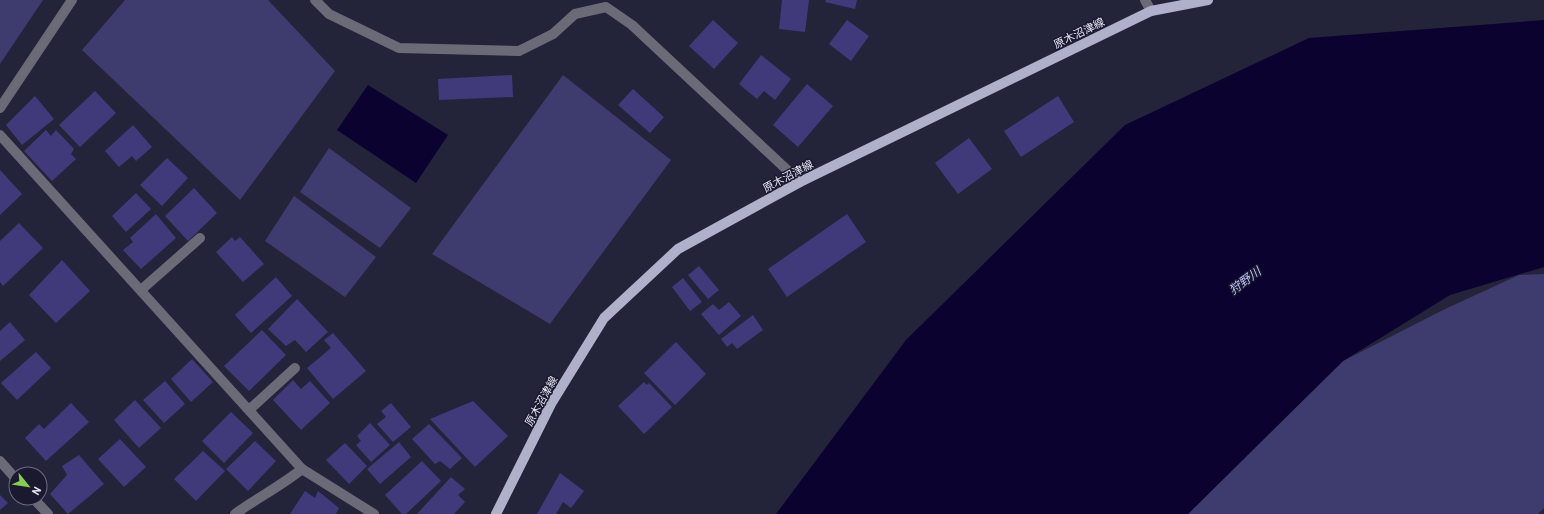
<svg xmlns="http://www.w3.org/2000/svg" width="1544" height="514" font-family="Barlow,'Noto Sans JP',sans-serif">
	<rect width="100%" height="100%" fill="#232339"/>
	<!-- green -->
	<g fill="#3e3c6e">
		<polygon points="0,0 43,0 0,64"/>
		<polygon points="125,0 268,0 335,71 240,200 82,50"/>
		<polygon points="563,75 671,160 550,324 432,254"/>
		<polygon points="329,148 411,208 380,248 300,192"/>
		<polygon points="294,196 376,257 345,297 265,241"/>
		<polygon points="1544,274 1544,508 1538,514 1188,514 1343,361 1443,310 1519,275"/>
	</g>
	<!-- water -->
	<g fill="#0c022f">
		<polygon points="1544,20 1544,267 1450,295 1343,361 1188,514 776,514 906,340 1125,125 1309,38"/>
		<polygon points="368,85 448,135 416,183 337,130"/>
	</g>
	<!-- building -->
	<g fill="#403a7b">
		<polygon points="782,0 809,0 805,32 779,29"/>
		<polygon points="826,0 857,0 855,9 825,2"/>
		<polygon points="713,20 738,43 714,69 689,46"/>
		<polygon points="847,20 869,36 851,61 829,44"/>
		<polygon points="761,55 791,79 775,100 764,91 757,99 739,84"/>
		<polygon points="512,75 513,97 439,100 438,79"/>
		<polygon points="807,84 833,106 798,147 773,125"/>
		<polygon points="633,89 664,117 650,133 618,105"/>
		<polygon points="95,91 116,113 80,147 59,125"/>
		<polygon points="35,96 54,119 22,145 6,125"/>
		<polygon points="1058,96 1074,122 1021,157 1004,131"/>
		<polygon points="133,125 152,147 136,161 132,156 119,167 105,151"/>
		<polygon points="46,130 51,136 56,130 74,149 71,154 76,159 52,181 24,151"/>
		<polygon points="969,138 992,169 958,194 935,163"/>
		<polygon points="167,158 188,178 162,206 140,185"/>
		<polygon points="0,170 22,194 0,215"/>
		<polygon points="194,188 217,213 188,241 165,216"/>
		<polygon points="136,193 151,209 126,232 112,216"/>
		<polygon points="156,214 176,238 141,269 123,250 133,242 130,238"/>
		<polygon points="847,214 866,242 787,297 768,269"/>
		<polygon points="19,223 43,248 3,286 0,282 0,241"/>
		<polygon points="232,237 235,241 240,237 264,264 243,282 216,252"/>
		<polygon points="62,260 90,291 56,323 29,295"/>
		<polygon points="699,266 719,290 708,299 688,275"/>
		<polygon points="276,277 292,296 251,333 235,315"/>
		<polygon points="683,278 702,302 690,311 672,287"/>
		<polygon points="297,299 328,332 306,352 295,340 286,346 268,329"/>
		<polygon points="729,302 741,316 719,335 701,314 713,304 719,310"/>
		<polygon points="753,315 763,330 737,349 732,343 727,347 721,339"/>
		<polygon points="10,322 25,340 0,361 0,331"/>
		<polygon points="262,330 286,355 249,391 224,366"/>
		<polygon points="333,333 366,371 333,399 307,368 331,348 324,340"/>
		<polygon points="676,342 706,374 675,405 644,373"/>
		<polygon points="36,352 51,368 17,400 1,383"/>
		<polygon points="192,359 213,382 191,402 171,379"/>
		<polygon points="293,380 301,389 310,381 330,403 301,430 273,400"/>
		<polygon points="165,381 185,404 164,423 143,400"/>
		<polygon points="644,382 647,385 649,383 672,407 644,434 618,406"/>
		<polygon points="135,400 161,428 139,448 114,420"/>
		<polygon points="473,401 508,436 475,467 430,419"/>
		<polygon points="71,403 89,422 46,461 25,438 39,424 44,429"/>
		<polygon points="391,403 411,427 393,442 377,424 386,417 381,411"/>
		<polygon points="231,412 253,433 224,463 202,441"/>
		<polygon points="370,423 390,445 371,462 356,445 361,441 357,436"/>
		<polygon points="429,424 462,458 450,469 440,461 435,464 412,439"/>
		<polygon points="120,439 146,467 124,487 98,459"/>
		<polygon points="255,441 276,461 248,491 226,469"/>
		<polygon points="399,442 411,457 380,484 367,469"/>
		<polygon points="345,443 367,466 349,484 326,460"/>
		<polygon points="203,451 225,471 196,501 174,479"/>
		<polygon points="79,455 104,484 68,514 50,494 67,475 62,466"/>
		<polygon points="422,461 441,481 406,514 402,514 385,495"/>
		<polygon points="560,473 584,491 571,508 563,502 556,514 537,514"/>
		<polygon points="451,477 465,489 458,495 465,502 454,514 417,514"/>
		<polygon points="305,491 315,498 318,491 339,508 336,514 290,514"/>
		<polygon points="0,495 8,503 0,510"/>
	</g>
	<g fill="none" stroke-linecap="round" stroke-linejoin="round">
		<!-- minor -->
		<g stroke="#6a6b77" stroke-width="10">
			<polyline points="315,0 329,14 399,48 519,51 553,34 575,14 606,7 632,25 800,182"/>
			<polyline points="1145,0 1151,11"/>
			<polyline points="0,108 72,0"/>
			<polyline points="0,135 302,469"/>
			<polyline points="141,290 200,238"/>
			<polyline points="249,410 295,368"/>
			<polyline points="0,461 16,479"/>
			<polyline points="33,498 48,514"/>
			<path d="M235 514C257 498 281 486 302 469L374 514"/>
		</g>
		<!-- major -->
		<polyline stroke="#afb0ca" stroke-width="10" points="496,514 551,404 604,318 678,249 800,182 1151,11 1208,0"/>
	</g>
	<g text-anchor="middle" stroke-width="3" stroke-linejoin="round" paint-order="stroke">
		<!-- street labels -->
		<g font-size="11" fill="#e6e6f6" stroke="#1a192f">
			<text transform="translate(1079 33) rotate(-26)" y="4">原木沼津線</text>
			<text transform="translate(788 176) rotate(-28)" y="4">原木沼津線</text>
			<text transform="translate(541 401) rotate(-61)" y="4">原木沼津線</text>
		</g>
		<!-- water labels -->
		<g font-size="12" font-style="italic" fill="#bfbffa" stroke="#1a192f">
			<text transform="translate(1245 281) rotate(-37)" y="4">狩野川</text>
		</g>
	</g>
	<!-- north arrow -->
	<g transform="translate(28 486) rotate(120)"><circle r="19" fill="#1a192f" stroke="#6c6b7f"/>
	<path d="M0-3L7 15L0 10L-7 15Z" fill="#85cf4c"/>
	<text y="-6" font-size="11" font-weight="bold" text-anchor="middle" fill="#e6e6f6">N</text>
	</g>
</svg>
